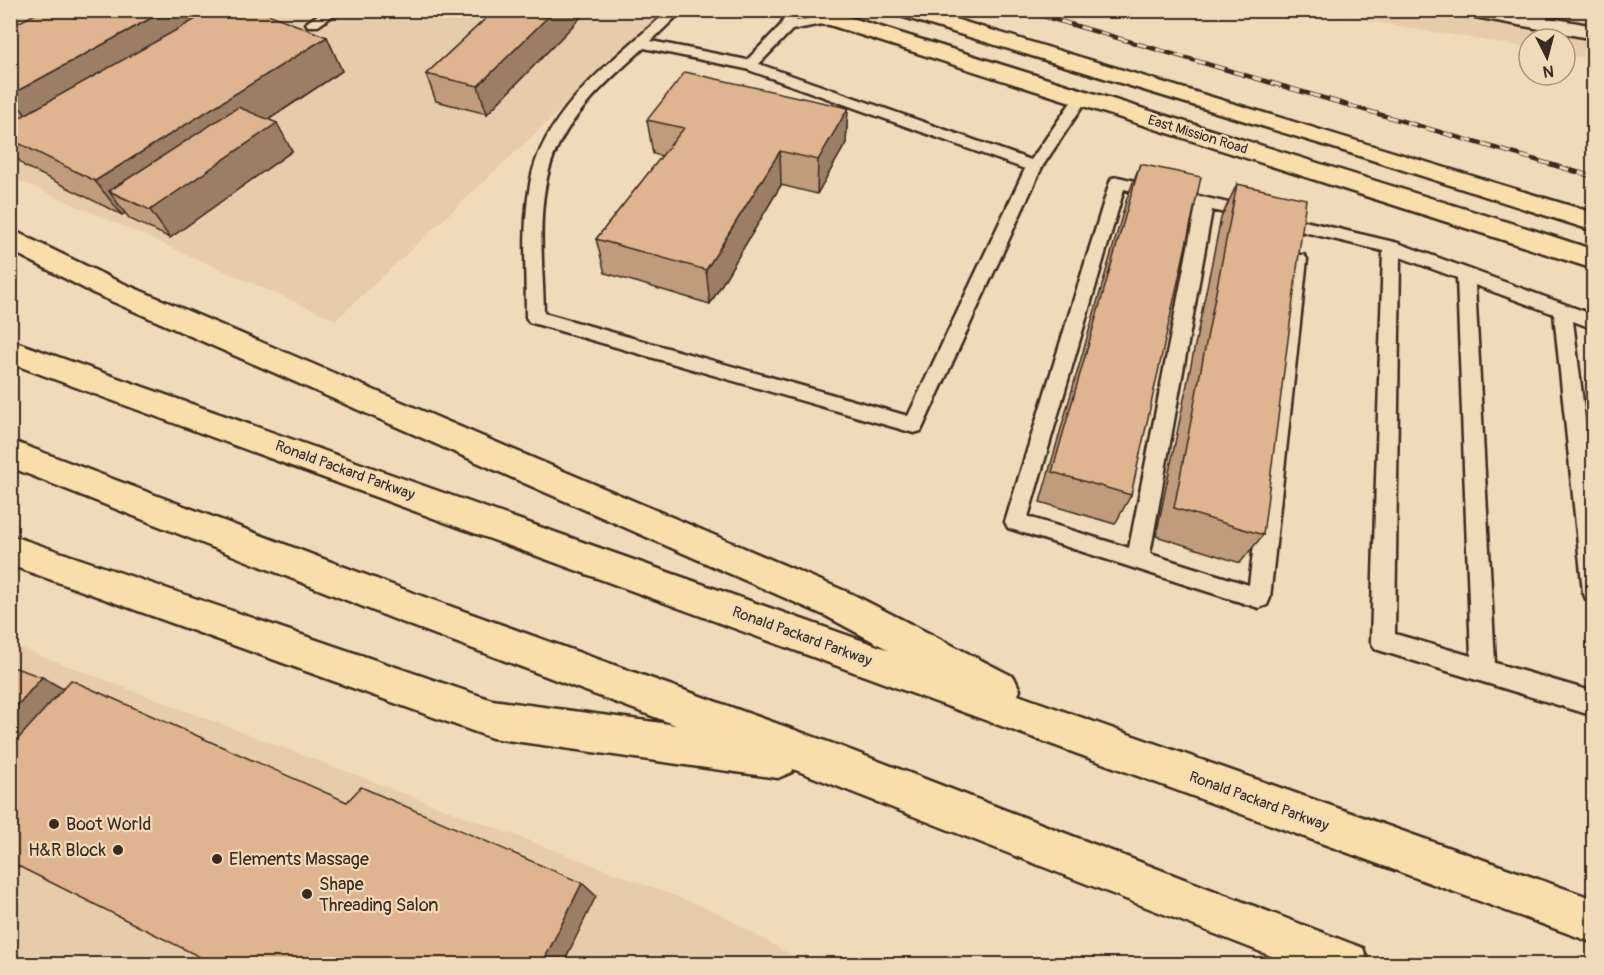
<svg xmlns="http://www.w3.org/2000/svg" width="1604" height="975" font-family="Pangolin,sans-serif">
	<rect width="100%" height="100%" fill="#efdbb9"/>
	<filter id="ink" filterUnits="userSpaceOnUse"><feTurbulence type="fractalNoise" baseFrequency=".0167" numOctaves="2"/><feDisplacementMap in="SourceGraphic" scale="12" xChannelSelector="R" yChannelSelector="G"/><feConvolveMatrix kernelMatrix="1 2 1 2 8 2 1 2 1" color-interpolation-filters="sRGB"/></filter>
	<g filter="url(#ink)">
		<!-- built -->
		<g fill="#e6ccaa">
			<polygon points="11,11 666,11 336,320 11,177"/>
			<polygon points="1308,11 1593,11 1593,59 1565,54 1565,39 1529,39 1529,48"/>
			<polygon points="10,644 717,912 806,964 11,964"/>
		</g>
		<g fill="none" stroke-linecap="round" stroke-linejoin="round">
			<!-- service casing -->
			<g stroke="#3b2a1e" stroke-width="5">
				<g id="service">
					<polygon points="325,10 341,10 318,26 308,26 306,23"/>
					<path d="M669 10H683L651 41 747 60 781 25 787 10H801L796 21 827 15 832 16 834 19 832 22 792 30 759 64 1031 160 1076 95 1081 94 1088 98 1042 167 921 431 914 433 529 322 526 317C526 271 522 224 531 179 547 106 617 58 669 10ZM644 48 746 69 1025 169 908 416 544 313C543 258 533 191 561 140 581 104 614 75 644 48Z"/>
					<path d="M1118 177 1398 243 1594 315V329L1573 321 1594 492V602L1586 599 1583 592 1554 314 1475 285 1495 663 1594 692V716L1375 649 1371 641 1383 251 1212 210 1150 554 1249 585 1289 259 1292 255H1304L1307 259 1270 598 1267 605 1259 608 1008 528 1005 522 1110 182 1112 178ZM1124 189 1196 206 1129 548 1028 517ZM1400 257 1457 278 1471 656 1395 634Z"/>
				</g>
			</g>
			<!-- tertiary casing -->
			<g stroke="#3b2a1e" stroke-width="5">
				<g id="tertiary">
					<path d="M827 10H853C846 20 832 27 819 24L816 19Z"/>
					<polygon points="1460,10 1507,10 1594,26 1594,39 1470,16 1463,14"/>
				</g>
			</g>
			<!-- primary casing -->
			<g stroke="#3b2a1e" stroke-width="5">
				<g id="primary">
					<polygon points="792,10 826,10 1536,231 1594,250 1594,269 795,14"/>
					<polygon points="891,10 925,10 1594,213 1594,231 1347,152 894,14"/>
				</g>
			</g>
			<!-- motorway casing -->
			<g stroke="#3b2a1e" stroke-width="5">
				<g id="motorway">
					<polygon points="10,229 113,279 852,594 1014,677 1020,690 1018,695 1594,899 1594,943 10,363 10,340 889,650 826,616 93,293 10,250"/>
					<polygon points="10,440 416,594 842,747 1347,942 1363,948 1369,964 1292,964 793,769 792,772 778,778 492,738 10,565 10,535 492,700 676,725 399,621 10,467"/>
				</g>
			</g>
			<!-- service -->
			<use href="#service" fill="#efdbb9" fill-rule="evenodd"/>
			<!-- tertiary -->
			<use href="#tertiary" fill="#efdbb9" fill-rule="evenodd"/>
			<!-- primary -->
			<use href="#primary" fill="#f9deab" fill-rule="evenodd"/>
			<!-- motorway -->
			<use href="#motorway" fill="#f9deab" fill-rule="evenodd"/>
			<!-- rail casing -->
			<g stroke="#3b2a1e" stroke-width="4.5">
				<polyline id="rail" points="1022,10 1594,177"/>
			</g>
			<!-- rail -->
			<use href="#rail" stroke="#efdbb9" stroke-width="3" stroke-dasharray="10" stroke-linecap="butt"/>
		</g>
		<!-- wall -->
		<g fill="#c09b7c" stroke="#3b2a1e" stroke-width="1.5">
			<polygon points="495,10 588,10 487,114 436,101 426,74"/>
			<polygon points="10,27 327,37 342,71 268,120 292,151 170,238 130,219 125,213 122,215 24,166 10,150 10,123 17,119 10,116"/>
			<polygon points="848,108 846,143 817,194 781,185 710,304 605,273 596,239 662,156 653,154 647,120"/>
			<polygon points="1140,164 1131,495 1115,524 1040,502 1127,198"/>
			<polygon points="1237,184 1263,535 1240,563 1156,536 1221,218"/>
		</g>
		<!-- shaded-wall -->
		<g fill="#9c7e65" stroke="#3b2a1e" stroke-width="1.5">
			<polygon points="166,10 247,10 37,129 10,95"/>
			<polygon points="555,10 588,10 487,114 478,86"/>
			<polygon points="327,37 342,71 138,205 109,191 125,213 122,215 95,181"/>
			<polygon points="848,108 846,143 817,194 818,160"/>
			<polygon points="277,123 292,151 170,238 150,210"/>
			<polygon points="780,151 781,185 710,304 706,270"/>
			<polygon points="42,677 83,700 10,792 10,714"/>
			<polygon points="582,883 596,896 563,964 542,964"/>
		</g>
		<!-- building -->
		<g fill="#dfb490" stroke="#3b2a1e" stroke-width="1.5">
			<polygon points="43,10 166,10 10,95 10,27"/>
			<polygon points="212,10 258,10 327,37 95,181 10,139 10,123"/>
			<polygon points="495,10 555,10 478,86 426,74"/>
			<polygon points="685,72 848,108 818,160 780,151 706,270 596,239 684,128 647,120"/>
			<polygon points="238,107 277,123 150,210 109,191"/>
			<polygon points="1140,164 1201,177 1131,495 1052,472"/>
			<polygon points="1237,184 1306,199 1263,535 1174,508"/>
			<polygon points="10,666 42,677 10,714"/>
			<polygon points="71,680 347,802 361,787 582,883 542,964 214,964 10,862 10,748"/>
		</g>
	</g>
	<!-- markers -->
	<g fill="#3b2a1e" stroke="#efdbb9" stroke-width="2">
		<circle cx="54" cy="824" r="6"/>
		<circle cx="118" cy="850" r="6"/>
		<circle cx="217" cy="859" r="6"/>
		<circle cx="307" cy="894" r="6"/>
	</g>
	<g text-anchor="middle" stroke-width="4.5" stroke-linejoin="round" paint-order="stroke">
		<!-- far-street labels -->
		<g font-size="14" fill="#3b2a1e" stroke="#efdbb9">
			<text transform="translate(1198 134) rotate(17)" y="5">East Mission Road</text>
		</g>
		<!-- street labels -->
		<g font-size="15" fill="#3b2a1e" stroke="#efdbb9">
			<text transform="translate(345 470) rotate(20)" y="5">Ronald Packard Parkway</text>
			<text transform="translate(802 636) rotate(20)" y="5">Ronald Packard Parkway</text>
			<text transform="translate(1259 801) rotate(20)" y="5">Ronald Packard Parkway</text>
		</g>
		<!-- near-poi labels -->
		<g font-size="18" fill="#3b2a1e" stroke="#efdbb9" text-anchor="start">
			<text x="66" y="830">Boot World</text>
			<text x="106" y="856" text-anchor="end">H&amp;R Block</text>
			<text x="229" y="865">Elements Massage</text>
			<text x="319" y="890">Shape<tspan x="319" dy="21">Threading Salon</tspan></text>
		</g>
	</g>
	<!-- margin -->
	<rect width="1604" height="975" fill="none" stroke="#efdbb9" stroke-width="36"/>
	<rect x="18" y="18" width="1568" height="939" fill="none" stroke="#3b2a1e" stroke-width="2" filter="url(#ink)"/>
	<!-- north arrow -->
	<g transform="translate(1547 57) rotate(174)"><circle r="28" fill="#efdbb9" stroke="#a7947b" stroke-width="1.5"/>
	<path d="M0-4.5L10 22L0 15L-10 22Z" fill="#3b2a1e"/>
	<text y="-9" font-size="16" font-weight="bold" text-anchor="middle" fill="#3b2a1e">N</text>
	</g>
</svg>
